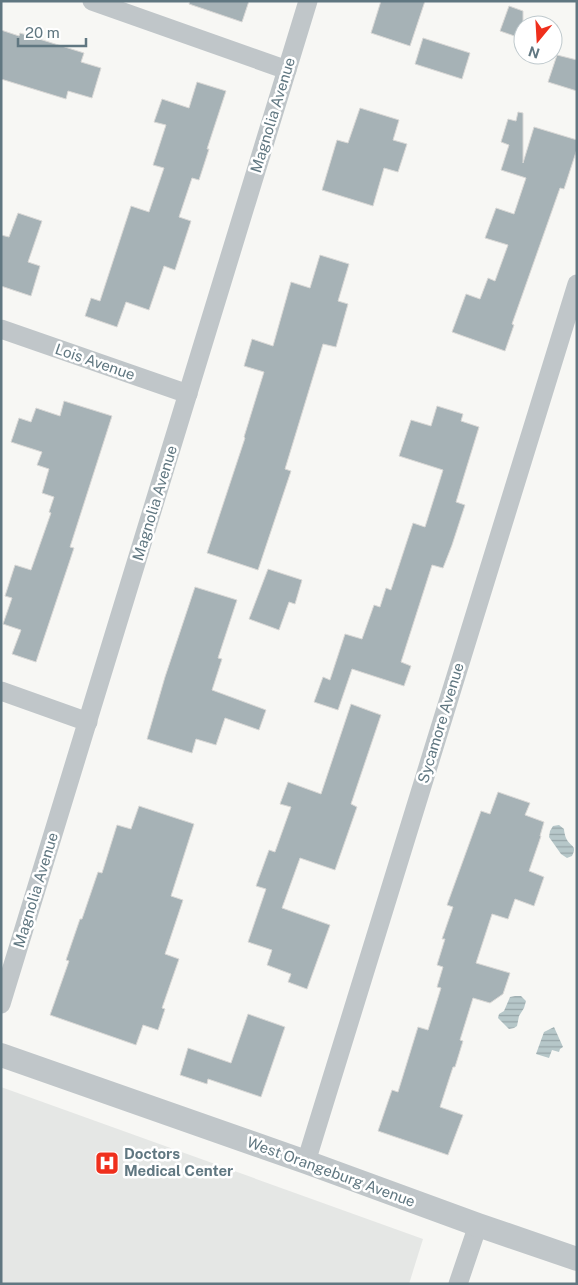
<svg xmlns="http://www.w3.org/2000/svg" width="578" height="1285" font-family="'Public Sans',sans-serif">
	<defs>
		<pattern id="water-rules" width="6" height="5" patternUnits="userSpaceOnUse" patternTransform="scale(1.25)"><rect width="6" height="5" fill="#b6c7c9"/><path d="M0 2.5h6" fill="none" stroke="#97a6a9"/></pattern>
	</defs>
	<rect width="100%" height="100%" fill="#f7f7f4"/>
	<!-- built -->
	<polygon fill="#e5e7e5" points="1,1087 423,1239 409,1284 1,1284"/>
	<!-- water -->
	<g fill="url(#water-rules)">
		<path d="M559 825 564 829C564 831 565 836 566 838 570 847 578 845 572 856L567 858 561 854 549 837 550 831 553 826Z"/>
		<polygon points="515,996 521,996 526,1001 524,1008 519,1016 517,1026 514,1028 509,1029 498,1018 499,1014 504,1011 510,997"/>
		<polygon points="554,1027 563,1047 560,1049 559,1052 552,1050 549,1058 536,1054 544,1032"/>
	</g>
	<!-- building -->
	<g fill="#a6b2b6" stroke="#d9d8d6">
		<polygon points="190,1 249,1 242,22 189,4"/>
		<polygon points="381,1 425,1 410,46 371,33"/>
		<polygon points="509,6 523,11 523,39 500,31"/>
		<polygon points="1,30 19,36 20,33 84,53 81,62 101,68 92,98 68,91 66,99 1,79"/>
		<polygon points="423,38 470,53 462,79 415,64"/>
		<polygon points="557,55 577,60 577,91 548,82"/>
		<polygon points="197,82 226,91 207,149 209,149 199,180 192,178 179,217 191,221 175,270 164,266 149,310 126,302 117,327 85,316 91,298 100,301 131,206 149,212 164,168 153,165 166,125 154,122 162,99 189,108"/>
		<polygon points="360,108 399,120 393,140 407,144 398,172 384,168 373,206 322,190 337,140 348,143"/>
		<polygon points="518,112 523,113 523,163 534,127 577,140 577,149 564,189 560,188 512,324 514,325 505,351 452,332 466,294 480,299 488,278 495,281 508,245 485,238 496,208 514,214 526,178 501,170 509,145 501,142 508,119 516,121"/>
		<polygon points="18,213 42,221 28,262 40,266 31,296 1,286 1,235 9,237"/>
		<polygon points="320,255 349,264 338,301 348,304 336,347 323,344 285,469 291,471 258,570 207,553 245,438 244,437 264,372 244,366 252,339 273,346 291,282 310,288"/>
		<polygon points="64,401 112,416 70,547 74,548 36,662 12,654 21,630 3,624 12,598 5,596 15,565 31,570 51,513 49,512 54,497 42,493 49,469 37,465 42,452 11,442 19,418 31,422 36,408 60,416"/>
		<polygon points="437,406 463,414 461,421 479,427 456,502 465,505 452,545 443,568 432,565 401,662 411,666 404,686 352,669 338,710 314,702 323,677 330,680 345,634 362,639 374,605 380,607 386,588 391,590 413,523 425,527 443,470 399,456 411,420 431,426"/>
		<polygon points="268,569 302,580 295,604 289,602 279,630 249,619"/>
		<polygon points="195,587 237,600 218,658 222,659 212,690 266,710 259,730 225,718 216,745 196,739 192,753 147,739 165,677"/>
		<polygon points="351,704 381,715 351,804 357,807 335,870 300,858 282,908 330,925 307,989 288,982 291,974 267,965 272,950 248,942 266,889 256,886 269,850 275,852 291,807 280,804 288,782 321,794"/>
		<polygon points="498,792 530,803 525,815 544,822 540,836 541,836 529,871 544,877 534,906 515,899 508,919 492,914 476,963 510,973 503,994 490,1003 473,998 460,1040 463,1041 455,1067 453,1067 440,1107 463,1115 448,1155 378,1131 392,1090 398,1092 418,1027 428,1030 441,988 437,987 443,967 437,965 445,939 442,939 453,907 447,905 481,811 490,814"/>
		<polygon points="139,806 194,824 171,896 183,900 165,954 179,959 162,1008 165,1009 158,1030 143,1025 136,1045 50,1015 69,961 66,960 80,919 82,919 98,872 102,873 117,825 131,829"/>
		<polygon points="248,1014 285,1027 261,1097 208,1079 207,1084 180,1075 188,1048 231,1063"/>
	</g>
	<g fill="none" stroke-linecap="round" stroke-linejoin="round">
		<!-- minor -->
		<g stroke="#c0c6c9" stroke-width="19">
			<polyline points="92,1 287,70"/>
			<polyline points="1,329 188,394"/>
			<polyline points="1,691 88,722"/>
			<polyline points="1,1004 308,1"/>
			<polyline points="306,1162 577,284"/>
			<polyline points="458,1284 478,1225"/>
		</g>
		<!-- tertiary -->
		<polyline stroke="#c0c6c9" stroke-width="24" points="1,1055 306,1162 478,1225 577,1259"/>
	</g>
	<!-- icons -->
	<defs>
		<g id="hospital-square" transform="scale(1.25)"><rect x="-9" y="-9" width="18" height="18" rx="4" fill="#ef2f1c" stroke="#fff"/><path d="M-5-5h3v3.5h4V-5h3V5h-3V1.5h-4V5h-3Z" fill="#fff"/></g>
	</defs>
	<g fill-rule="evenodd">
		<use href="#hospital-square" x="107" y="1163"/>
	</g>
	<g text-anchor="middle" stroke-width="5" stroke-linejoin="round" paint-order="stroke">
		<!-- street labels -->
		<g font-size="15" fill="#607781" stroke="#fff">
			<text transform="translate(273 115) rotate(-73)" y="5">Magnolia Avenue</text>
			<text transform="translate(95 362) rotate(19)" y="5">Lois Avenue</text>
			<text transform="translate(155 503) rotate(-73)" y="5">Magnolia Avenue</text>
			<text transform="translate(441 723) rotate(-73)" y="5">Sycamore Avenue</text>
			<text transform="translate(36 890) rotate(-73)" y="5">Magnolia Avenue</text>
			<text transform="translate(331 1172) rotate(20)" y="5">West Orangeburg Avenue</text>
		</g>
		<!-- poi labels -->
		<g font-size="15" font-weight="bold" fill="#607781" stroke="#fff" text-anchor="start">
			<text x="124" y="1159">Doctors<tspan x="124" dy="17">Medical Center</tspan></text>
		</g>
	</g>
	<!-- border -->
	<rect width="578" height="1285" fill="none" stroke="#607781" stroke-width="5"/>
	<!-- north arrow -->
	<g transform="translate(538 40) rotate(198)"><circle r="24" fill="#ffffff" stroke="#bfc9cd"/>
	<path d="M0-4L9 19L0 12L-9 19Z" fill="#ef2f1c"/>
	<text y="-8" font-size="14" font-weight="bold" text-anchor="middle" fill="#607781">N</text>
	</g>
	<!-- scale -->
	<path d="M18 38v8h68v-8" fill="none" stroke="#607781" stroke-width="2.5"/>
	<text x="25" y="38" font-size="15" fill="#607781" stroke="#ffffff" stroke-width="4" paint-order="stroke">20 m</text>
</svg>
